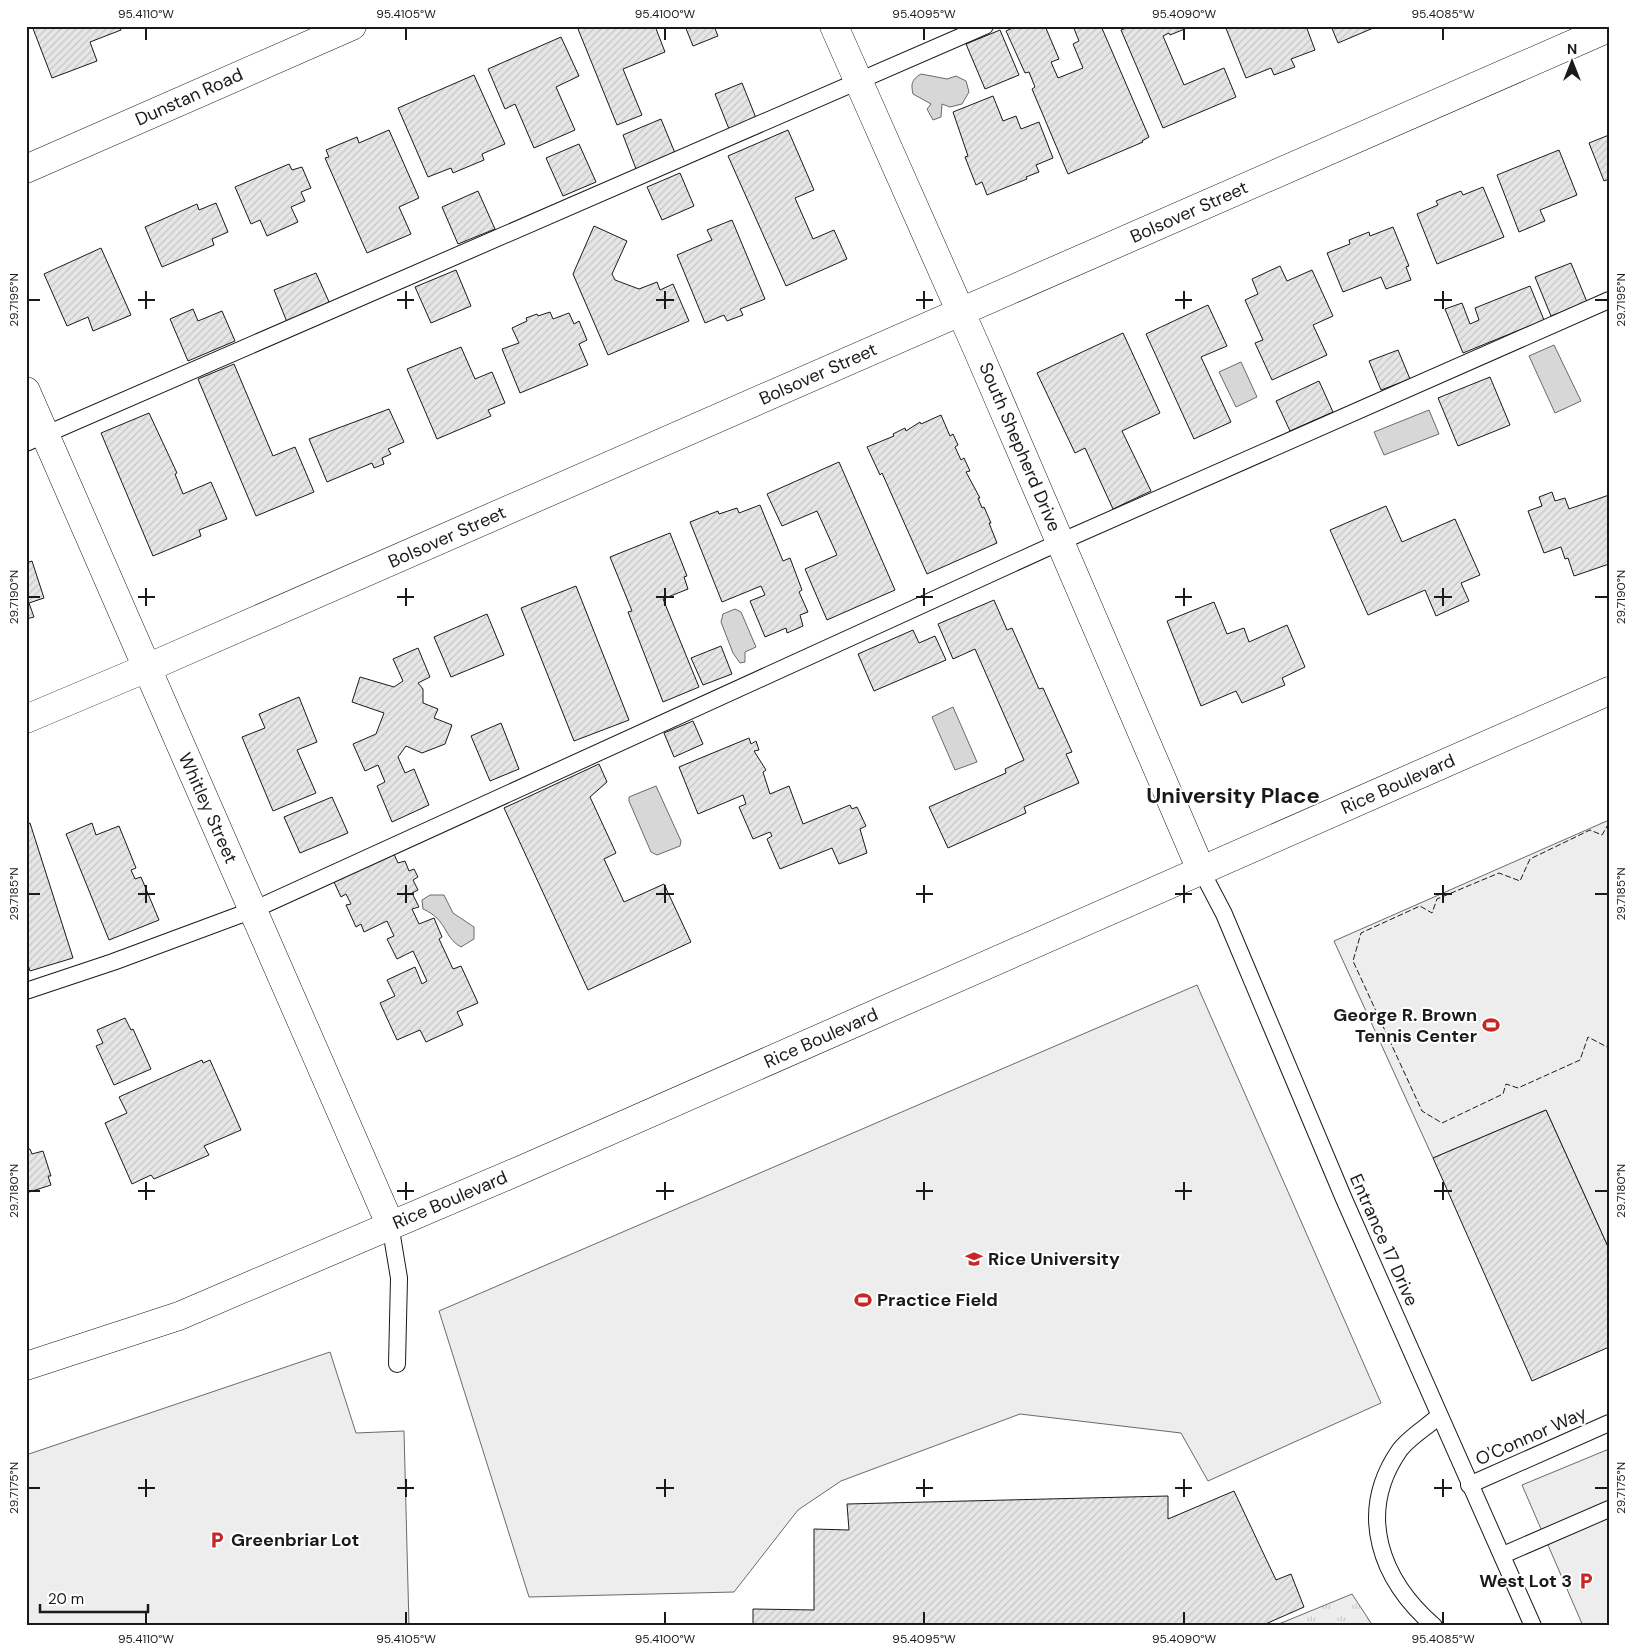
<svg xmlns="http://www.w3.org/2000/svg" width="1635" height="1652" font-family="'DM Sans',sans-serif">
	<defs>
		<pattern id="grass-tufts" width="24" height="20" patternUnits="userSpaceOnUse" patternTransform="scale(1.25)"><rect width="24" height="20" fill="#ededed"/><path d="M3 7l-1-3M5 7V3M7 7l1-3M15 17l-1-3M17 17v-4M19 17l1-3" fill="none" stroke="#cbcbcb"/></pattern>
		<pattern id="building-hatch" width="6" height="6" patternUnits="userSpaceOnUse" patternTransform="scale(1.25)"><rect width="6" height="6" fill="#e6e6e6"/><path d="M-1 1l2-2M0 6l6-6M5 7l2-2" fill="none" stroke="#c5c5c5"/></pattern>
	</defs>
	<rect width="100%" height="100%" fill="#fff"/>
	<!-- grass -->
	<polygon fill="url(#grass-tufts)" stroke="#6a6a6a" points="1352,1594 1373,1626 1274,1626"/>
	<!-- built -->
	<g fill="#ededed" stroke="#6a6a6a">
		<polygon points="1609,820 1609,1249 1546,1110 1433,1158 1334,941"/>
		<polygon points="1197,985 1381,1403 1208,1481 1181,1433 1020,1414 841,1481 798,1510 734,1592 529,1597 439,1311"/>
		<polygon points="330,1352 356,1433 404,1431 409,1626 26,1626 26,1455"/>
		<polygon points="1609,1449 1609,1626 1583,1626 1522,1485"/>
	</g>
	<!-- water -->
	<g fill="#d7d7d7" stroke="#6a6a6a">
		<path d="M921 74 947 79 956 76 966 81 969 92 962 104 950 107 942 104 941 117 933 120 927 109 931 104 913 94C911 84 911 80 921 74Z"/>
		<polygon points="1554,345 1581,401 1555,413 1529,356"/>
		<polygon points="1241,362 1257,397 1236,407 1219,372"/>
		<polygon points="1429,410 1439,434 1384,455 1374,432"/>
		<polygon points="735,609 741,612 756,647 745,652 745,662 740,663 733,653 721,622 723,614"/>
		<polygon points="953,707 977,762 955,770 932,717"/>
		<polygon points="656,786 681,841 680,846 657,855 651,852 629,801 629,797"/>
		<path d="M430 895H444L453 913 474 927V939L461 947C443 937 448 920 423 909L422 900Z"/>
	</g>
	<!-- building -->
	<g fill="url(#building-hatch)" stroke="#1a1a1a">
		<polygon points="32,26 120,26 121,30 90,42 97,61 52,78"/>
		<polygon points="585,26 655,26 665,52 623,69 642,115 617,125 578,29"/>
		<polygon points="685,26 714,26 718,36 693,46"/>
		<polygon points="1017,26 1045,26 1059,59 1051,62 1058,78 1083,68 1073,44 1079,41 1073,26 1101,26 1149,137 1142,141 1143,142 1068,174 1032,89 1035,87 1029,72 1025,73 1006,31"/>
		<polygon points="1131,26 1192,26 1170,35 1169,33 1163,36 1184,85 1224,68 1236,97 1163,128 1121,30"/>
		<polygon points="1225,26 1306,26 1315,50 1291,59 1295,67 1274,75 1271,68 1246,78"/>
		<polygon points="1331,26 1378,26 1338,43"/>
		<polygon points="1000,30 1019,75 985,89 966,44"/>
		<polygon points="561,37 579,76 556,87 575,130 534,148 515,104 505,109 488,69"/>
		<polygon points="474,75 505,144 482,154 484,160 453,173 451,168 428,177 398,108"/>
		<polygon points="742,83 756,118 729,129 715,94"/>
		<polygon points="993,96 1003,121 1016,116 1021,129 1039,122 1053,158 1036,165 1039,172 1026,177 1027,179 987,195 982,182 976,185 965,157 968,156 953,112"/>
		<polygon points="661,119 675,153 636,169 623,135"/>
		<polygon points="389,130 419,198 399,207 411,234 367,253 325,158 329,157 326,150 357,137 359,143"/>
		<polygon points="788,130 814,190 795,198 813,239 834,230 847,259 786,286 728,156"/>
		<polygon points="1609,135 1609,179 1604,181 1589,143"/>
		<polygon points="579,144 596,182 563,196 546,158"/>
		<polygon points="1559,150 1577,195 1540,210 1545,221 1519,232 1497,175"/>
		<polygon points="289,164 292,170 302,167 311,188 301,192 305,201 291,207 298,222 267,236 260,220 251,224 235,187"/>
		<polygon points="680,173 694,206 662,220 647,187"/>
		<polygon points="1483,187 1504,237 1437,264 1417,214 1438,205 1436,201 1461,191 1463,195"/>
		<polygon points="478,191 495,229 458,244 442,207"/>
		<polygon points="216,203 228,232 212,239 214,245 162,267 145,227 197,204 199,210"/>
		<polygon points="732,220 765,299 740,309 743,315 727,321 724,315 705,323 677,255 712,240 707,230"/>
		<polygon points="594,226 627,241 612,274 615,280 639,289 657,282 660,290 673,284 689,321 608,355 573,274"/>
		<polygon points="1393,227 1409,266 1406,267 1411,280 1386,289 1381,277 1343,292 1327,253 1350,244 1349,240 1369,232 1370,236"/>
		<polygon points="101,248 131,315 93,331 88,317 67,326 44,274"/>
		<polygon points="1571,263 1587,302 1551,316 1535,277"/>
		<polygon points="1280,266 1287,281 1312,270 1333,316 1313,325 1327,355 1272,380 1255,343 1263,340 1245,300 1258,294 1252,279"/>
		<polygon points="456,270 471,306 431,323 415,287"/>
		<polygon points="316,273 330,304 287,322 274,290"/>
		<polygon points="1530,286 1544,320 1463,353 1445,309 1462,303 1470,324 1479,320 1475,308"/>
		<polygon points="1208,305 1227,346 1201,357 1231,422 1194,439 1146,334"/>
		<polygon points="193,309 198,321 222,311 235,341 188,361 170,319"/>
		<polygon points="550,312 553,319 569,313 574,324 579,321 587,340 579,344 588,365 520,393 502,349 519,343 512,328 527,321 526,318 537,314 538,316"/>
		<polygon points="1123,333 1160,413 1122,431 1151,491 1113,509 1085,448 1075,453 1037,373"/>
		<polygon points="461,347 475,379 492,372 505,403 488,410 491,416 437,439 407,369"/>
		<polygon points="1398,350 1410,379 1381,390 1369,361"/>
		<polygon points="234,364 273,456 295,447 314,492 256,516 198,379"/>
		<polygon points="1490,377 1510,425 1458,446 1438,398"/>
		<polygon points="1319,381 1333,412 1290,431 1276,401"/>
		<polygon points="389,409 404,442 388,449 391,454 382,458 384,464 374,468 372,463 327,482 309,439"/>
		<polygon points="149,413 177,473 175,474 183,494 211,482 227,519 199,530 201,536 153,556 101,433"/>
		<polygon points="941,415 950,436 953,434 958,445 955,447 961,460 964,458 970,471 966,472 980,498 978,498 982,508 984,507 991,523 989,523 997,543 927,574 882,473 880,475 867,447 894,436 893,434 905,428 906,431 920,422 921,424"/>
		<polygon points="839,462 895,590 827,620 805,569 837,555 817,511 782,526 767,494"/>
		<polygon points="1552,492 1555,501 1565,498 1569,509 1609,495 1609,564 1574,576 1568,558 1565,559 1561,547 1544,553 1528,511 1542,506 1539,497"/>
		<polygon points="760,505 783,561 790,558 802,590 799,592 808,612 800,615 803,626 787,633 786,628 765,637 750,601 765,595 761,586 722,602 690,522 718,511 719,514 737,508 739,513"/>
		<polygon points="1386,506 1402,542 1455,519 1480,575 1461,583 1469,601 1436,616 1425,590 1368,615 1330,530"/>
		<polygon points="670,533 687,576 684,577 688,589 663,599 699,687 663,702 628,612 632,611 610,557"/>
		<polygon points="32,561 44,598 29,603 34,617 26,619 26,563"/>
		<polygon points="576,586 629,720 574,741 521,608"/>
		<polygon points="994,600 1007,630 1012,628 1039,689 1043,688 1072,752 1066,754 1079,783 1024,807 1026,813 948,848 929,807 1006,773 1005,769 1024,760 975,649 953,659 938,624"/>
		<polygon points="1214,602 1227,634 1244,628 1249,642 1287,625 1305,667 1282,678 1285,685 1242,703 1236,691 1201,706 1167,621"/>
		<polygon points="487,614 504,655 451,677 434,637"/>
		<polygon points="913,630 919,643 935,636 946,660 874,691 858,654"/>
		<polygon points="721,646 732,674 703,685 691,658"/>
		<polygon points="418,648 430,677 418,683 423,689 423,703 438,709 434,718 452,725 445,744 422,753 406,746 398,757 405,773 414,769 429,805 392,822 377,786 385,782 378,765 365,771 353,744 376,734 384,713 352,702 360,677 394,687 403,681 393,659"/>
		<polygon points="299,697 317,742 297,750 316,793 273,811 242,737 265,728 259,714"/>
		<polygon points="693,721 703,744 674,757 664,733"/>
		<polygon points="501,723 519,769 490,781 471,736"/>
		<polygon points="749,738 751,744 756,741 759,750 754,751 766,770 763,772 770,794 789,786 803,824 850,805 852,809 857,807 866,826 860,829 867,853 839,864 832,848 780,869 767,839 772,836 770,832 753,839 739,807 746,804 743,795 698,814 679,767"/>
		<polygon points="599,764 607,782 590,797 616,853 604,859 624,902 664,884 691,942 588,990 504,808"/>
		<polygon points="332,797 348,833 300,853 284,817"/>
		<polygon points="30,823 73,958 30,971 26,959 26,824"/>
		<polygon points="92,823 96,835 119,826 136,868 131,870 135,879 141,877 159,920 109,940 66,834"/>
		<polygon points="393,852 398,863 405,861 409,871 414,869 418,877 413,880 418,890 412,893 419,907 412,909 419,924 434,918 442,937 439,939 453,969 461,966 478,1003 457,1012 463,1025 426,1042 420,1030 397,1040 380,1003 395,996 387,980 415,967 422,984 427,981 413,951 397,959 387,939 394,936 387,921 364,932 361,924 356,927 346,905 351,904 346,894 341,897 334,882"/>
		<polygon points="125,1018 131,1030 133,1029 151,1069 114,1085 96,1046 103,1043 97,1030"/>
		<polygon points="202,1060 203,1063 210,1060 241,1130 204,1146 209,1155 154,1179 151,1175 132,1184 105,1123 127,1113 119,1097"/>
		<polygon points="1546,1110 1609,1249 1609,1347 1532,1381 1433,1158"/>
		<polygon points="30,1149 32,1154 43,1151 51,1176 48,1176 51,1185 26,1193 26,1150"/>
		<polygon points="1234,1491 1276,1580 1291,1574 1304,1607 1261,1626 753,1626 753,1609 814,1610 814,1529 849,1530 847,1504 1168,1496 1168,1519"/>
	</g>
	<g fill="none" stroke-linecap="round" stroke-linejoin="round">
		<!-- service casing -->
		<g stroke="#1a1a1a" stroke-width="18">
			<g id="service">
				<polyline points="26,443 985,26"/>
				<polyline points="1201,870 1224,914 1344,1199 1533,1626"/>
				<polyline points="26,991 113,962 253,910 1060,542 1609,300"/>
				<polyline points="390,1224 399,1278 397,1364"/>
				<polyline points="1469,1485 1609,1423"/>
				<polyline points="1503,1555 1609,1509"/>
				<path d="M1434 1626C1381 1580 1356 1514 1399 1451 1408 1438 1427 1427 1439 1416"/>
			</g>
		</g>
		<!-- minor casing -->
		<g stroke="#1a1a1a" stroke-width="29">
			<g id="minor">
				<polyline points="26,169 352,26"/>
				<polyline points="26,391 390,1224"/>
				<polyline points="26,719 147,668 1609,28"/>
			</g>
		</g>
		<!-- secondary casing -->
		<g stroke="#1a1a1a" stroke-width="29">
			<g id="secondary">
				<polyline points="834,26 978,351 1201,870"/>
				<polyline points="26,1366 179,1316 523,1169 1609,691"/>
			</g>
		</g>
		<!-- service -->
		<use href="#service" stroke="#fff" stroke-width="16"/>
		<!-- minor -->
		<use href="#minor" stroke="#fff" stroke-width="28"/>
		<!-- secondary -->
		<use href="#secondary" stroke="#fff" stroke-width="28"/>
		<!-- fence -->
		<polyline stroke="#1a1a1a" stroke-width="1" stroke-dasharray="6 2.5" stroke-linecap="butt" points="1609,823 1602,835 1590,830 1530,859 1520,881 1499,873 1437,899 1432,913 1420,906 1361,933 1353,961 1422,1111 1442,1123 1503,1094 1506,1084 1518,1088 1580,1060 1588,1037 1609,1048"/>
	</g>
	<!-- ticks -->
	<path fill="none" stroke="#1a1a1a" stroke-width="2" d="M146 28V40M406 28V40M665 28V40M924 28V40M1184 28V40M1443 28V40M146 291V309M406 291V309M665 291V309M924 291V309M1184 291V309M1443 291V309M28 300H40M138 300H155M397 300H414M656 300H674M916 300H933M1175 300H1192M1434 300H1452M1595 300H1608M146 588V606M406 588V606M665 588V606M924 588V606M1184 588V606M1443 588V606M28 597H40M138 597H155M397 597H414M656 597H674M916 597H933M1175 597H1192M1434 597H1452M1595 597H1608M146 885V903M406 885V903M665 885V903M924 885V903M1184 885V903M1443 885V903M28 894H40M138 894H155M397 894H414M656 894H674M916 894H933M1175 894H1192M1434 894H1452M1595 894H1608M146 1182V1200M406 1182V1200M665 1182V1200M924 1182V1200M1184 1182V1200M1443 1182V1200M28 1191H40M138 1191H155M397 1191H414M656 1191H674M916 1191H933M1175 1191H1192M1434 1191H1452M1595 1191H1608M146 1479V1497M406 1479V1497M665 1479V1497M924 1479V1497M1184 1479V1497M1443 1479V1497M28 1488H40M138 1488H155M397 1488H414M656 1488H674M916 1488H933M1175 1488H1192M1434 1488H1452M1595 1488H1608M146 1612V1624M406 1612V1624M665 1612V1624M924 1612V1624M1184 1612V1624M1443 1612V1624"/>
	<!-- icons -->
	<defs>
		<g id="stadium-bare" transform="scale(1.35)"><path d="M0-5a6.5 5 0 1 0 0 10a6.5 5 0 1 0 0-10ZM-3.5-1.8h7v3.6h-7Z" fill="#c62828" stroke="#fff" stroke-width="2.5" paint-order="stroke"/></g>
		<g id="university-bare" transform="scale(1.35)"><path d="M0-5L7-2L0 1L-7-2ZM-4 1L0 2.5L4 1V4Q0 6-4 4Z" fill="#c62828" stroke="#fff" stroke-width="2.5" paint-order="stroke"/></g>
		<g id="parking-bare" transform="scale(1.35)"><path d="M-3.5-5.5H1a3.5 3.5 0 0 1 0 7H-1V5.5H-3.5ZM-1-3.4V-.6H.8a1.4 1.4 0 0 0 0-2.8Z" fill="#c62828" stroke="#fff" stroke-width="2.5" paint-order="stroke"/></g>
	</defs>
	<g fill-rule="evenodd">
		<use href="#stadium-bare" x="1491" y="1025"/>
		<use href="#university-bare" x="974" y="1259"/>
		<use href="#stadium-bare" x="863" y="1300"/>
		<use href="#parking-bare" x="217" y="1540"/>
		<use href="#parking-bare" x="1586" y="1581"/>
	</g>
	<g text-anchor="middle" stroke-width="4" stroke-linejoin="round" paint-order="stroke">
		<!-- street labels -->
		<g font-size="18" fill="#1a1a1a" stroke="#fff">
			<text transform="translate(189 97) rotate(-24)" y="6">Dunstan Road</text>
			<text transform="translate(1189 212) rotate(-24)" y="6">Bolsover Street</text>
			<text transform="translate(818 374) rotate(-24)" y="6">Bolsover Street</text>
			<text transform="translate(1020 447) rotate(67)" y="6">South Shepherd Drive</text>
			<text transform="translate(447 537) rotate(-24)" y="6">Bolsover Street</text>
			<text transform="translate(1398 784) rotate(-24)" y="6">Rice Boulevard</text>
			<text transform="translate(208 808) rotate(66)" y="6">Whitley Street</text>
			<text transform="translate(821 1038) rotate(-24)" y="6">Rice Boulevard</text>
			<text transform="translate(450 1200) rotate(-23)" y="6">Rice Boulevard</text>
			<text transform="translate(1384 1240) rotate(66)" y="6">Entrance 17 Drive</text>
			<text transform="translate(1531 1436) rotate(-24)" y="6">O'Connor Way</text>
		</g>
		<!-- poi labels -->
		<g font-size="18" font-weight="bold" fill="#1a1a1a" stroke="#fff" text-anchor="start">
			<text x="1477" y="1021" text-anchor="end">George R. Brown<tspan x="1477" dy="21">Tennis Center</tspan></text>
			<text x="988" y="1265">Rice University</text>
			<text x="877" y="1306">Practice Field</text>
			<text x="231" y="1546">Greenbriar Lot</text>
			<text x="1572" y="1587" text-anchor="end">West Lot 3</text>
		</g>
		<!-- district labels -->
		<g font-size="22" font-weight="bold" fill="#1a1a1a" stroke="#fff">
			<text x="1233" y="803">University Place</text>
		</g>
	</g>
	<!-- border -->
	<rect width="1635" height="1652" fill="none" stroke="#ffffff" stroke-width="55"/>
	<!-- north arrow -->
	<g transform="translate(1572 62)" stroke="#ffffff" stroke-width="4" paint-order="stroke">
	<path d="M0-4L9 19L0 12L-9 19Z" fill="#1a1a1a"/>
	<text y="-8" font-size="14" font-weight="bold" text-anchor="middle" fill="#1a1a1a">N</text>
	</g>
	<!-- scale -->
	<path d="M40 1604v8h108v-8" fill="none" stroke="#1a1a1a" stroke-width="2.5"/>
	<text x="48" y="1604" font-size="15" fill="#1a1a1a" stroke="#ffffff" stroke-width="4" paint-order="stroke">20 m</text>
	<rect x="28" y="28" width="1580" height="1596" fill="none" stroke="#1a1a1a" stroke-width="2"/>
	<g font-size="12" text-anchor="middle" fill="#1a1a1a">
		<text x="146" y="18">95.4110°W</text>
		<text x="406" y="18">95.4105°W</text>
		<text x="665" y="18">95.4100°W</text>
		<text x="924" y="18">95.4095°W</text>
		<text x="1184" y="18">95.4090°W</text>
		<text x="1443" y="18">95.4085°W</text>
		<text transform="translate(14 300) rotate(-90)" y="4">29.7195°N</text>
		<text transform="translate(1621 300) rotate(-90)" y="4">29.7195°N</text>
		<text transform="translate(14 597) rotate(-90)" y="4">29.7190°N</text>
		<text transform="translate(1621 597) rotate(-90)" y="4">29.7190°N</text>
		<text transform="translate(14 894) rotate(-90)" y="4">29.7185°N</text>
		<text transform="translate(1621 894) rotate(-90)" y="4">29.7185°N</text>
		<text transform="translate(14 1191) rotate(-90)" y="4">29.7180°N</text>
		<text transform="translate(1621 1191) rotate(-90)" y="4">29.7180°N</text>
		<text transform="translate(14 1488) rotate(-90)" y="4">29.7175°N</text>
		<text transform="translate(1621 1488) rotate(-90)" y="4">29.7175°N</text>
		<text x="146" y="1643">95.4110°W</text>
		<text x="406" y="1643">95.4105°W</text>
		<text x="665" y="1643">95.4100°W</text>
		<text x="924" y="1643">95.4095°W</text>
		<text x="1184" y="1643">95.4090°W</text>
		<text x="1443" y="1643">95.4085°W</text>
	</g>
</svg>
